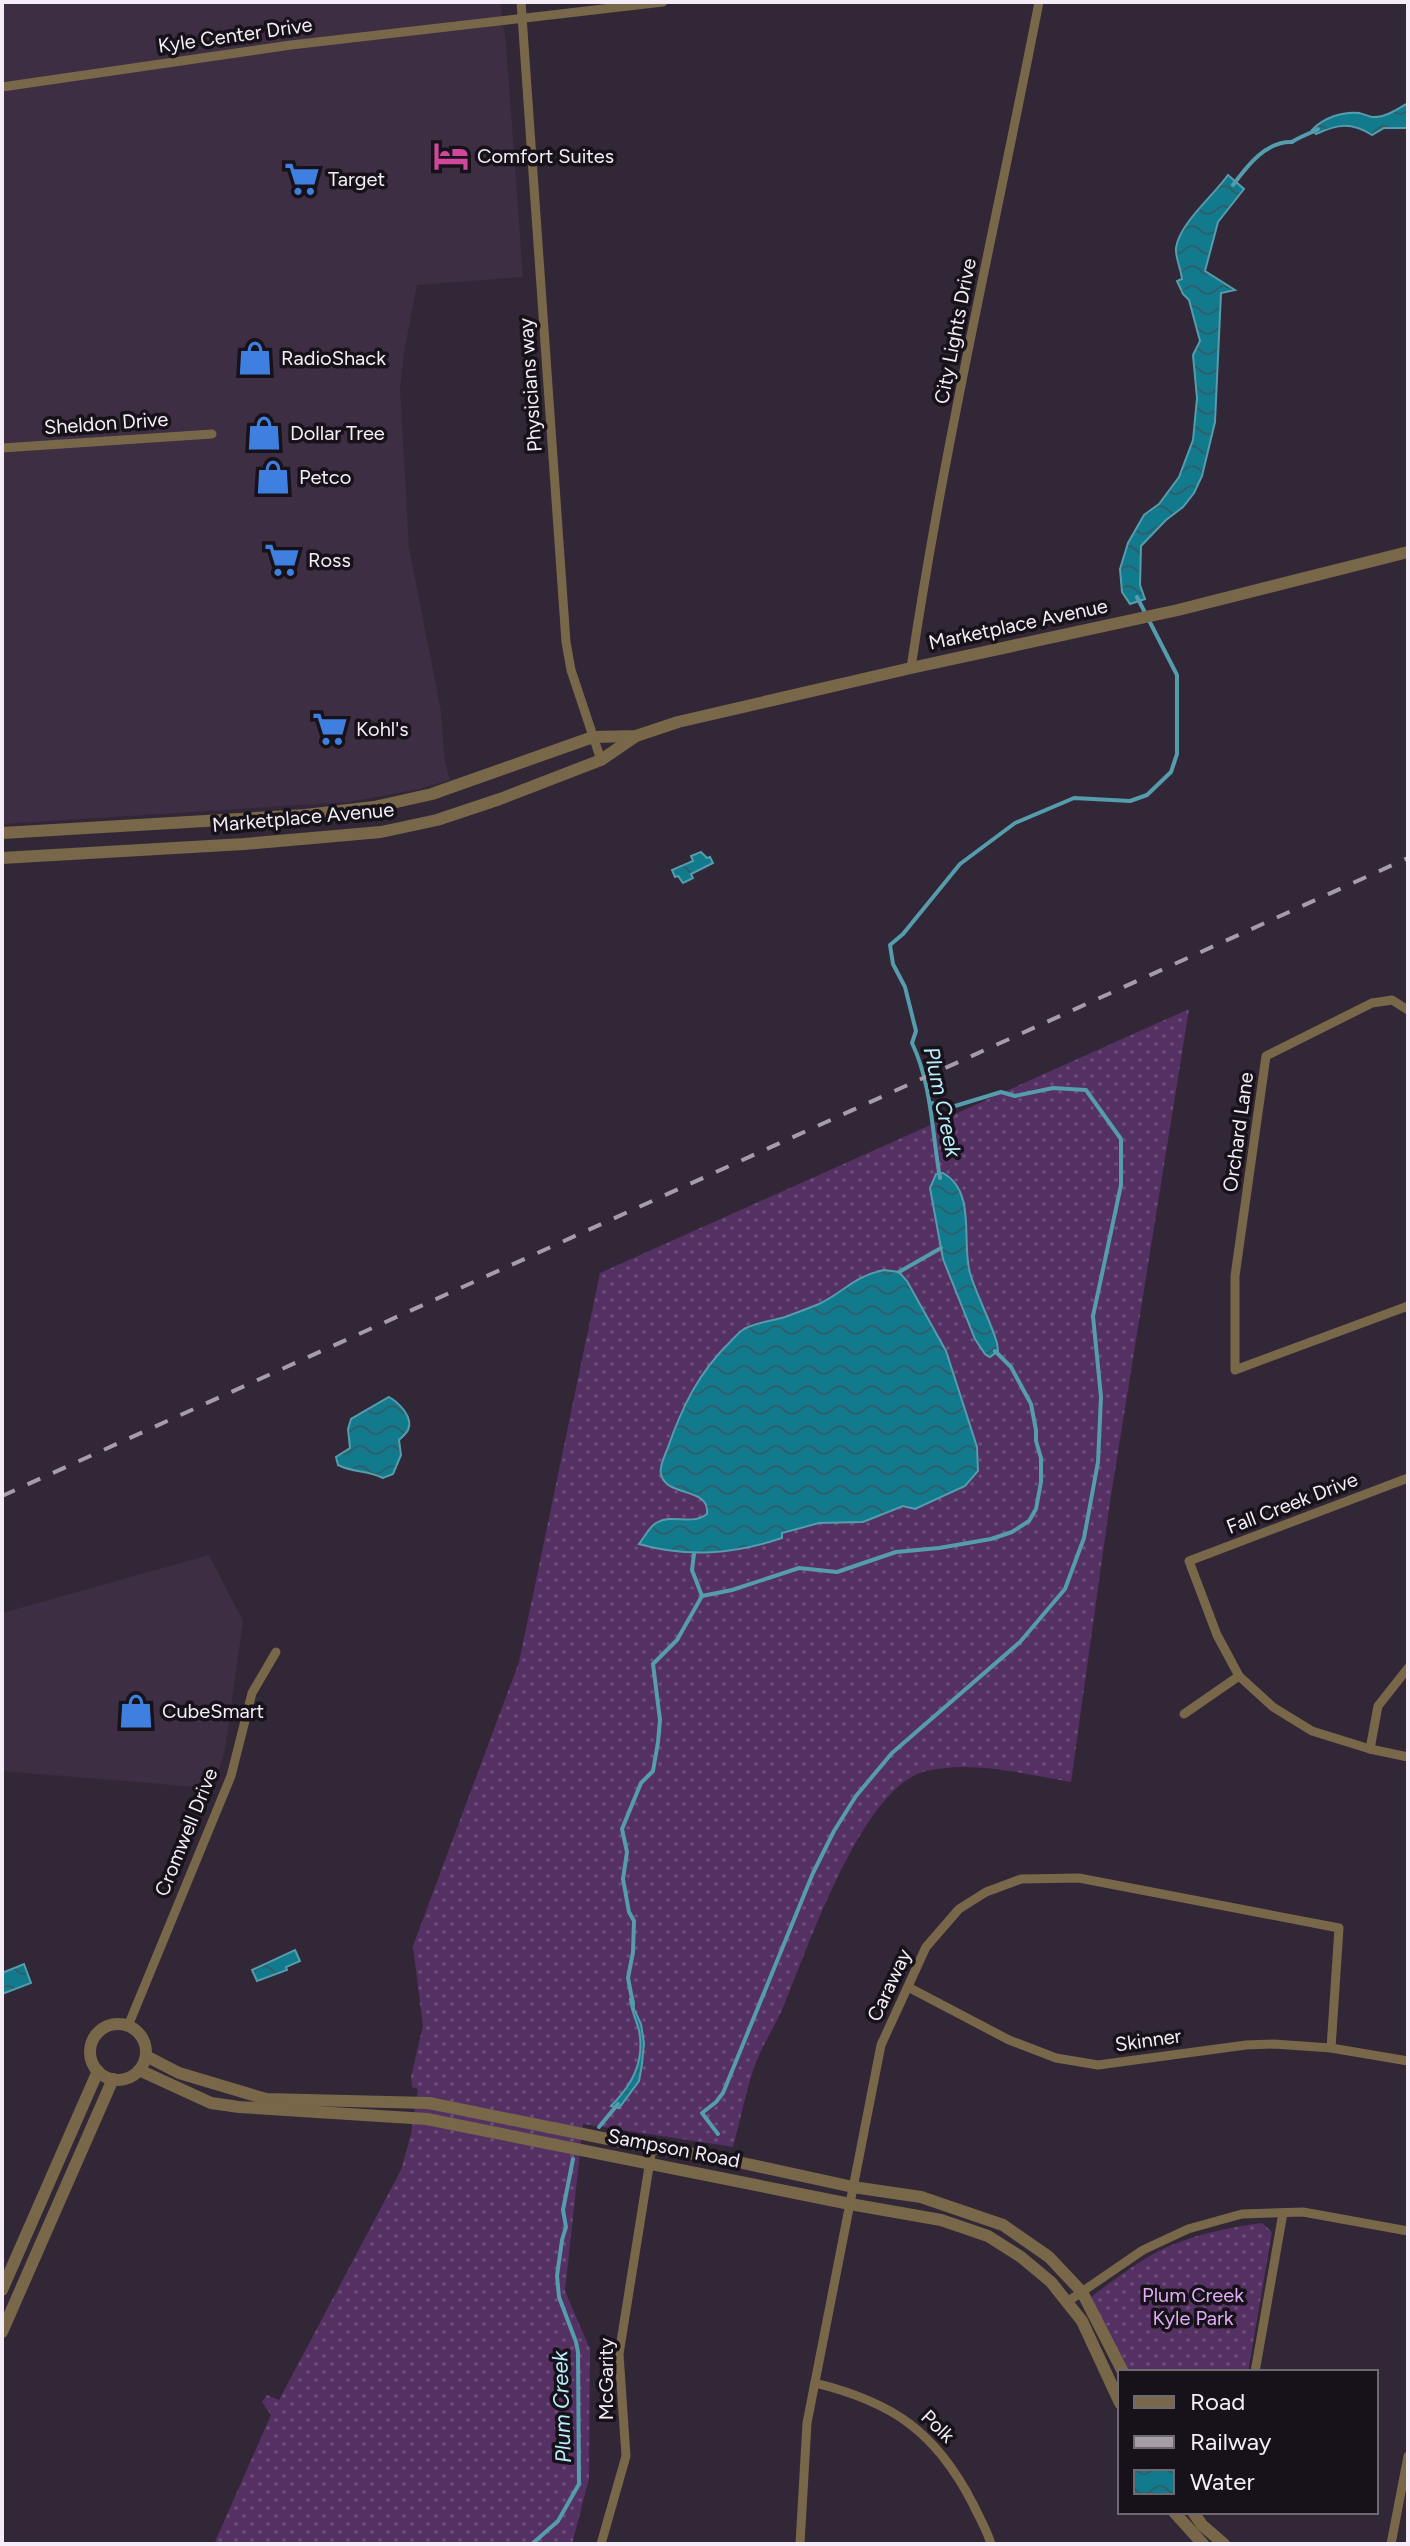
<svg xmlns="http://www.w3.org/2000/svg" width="1410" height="2546" font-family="Figtree,sans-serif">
	<defs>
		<pattern id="grass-dots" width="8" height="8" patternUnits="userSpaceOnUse" patternTransform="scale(2)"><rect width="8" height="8" fill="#543063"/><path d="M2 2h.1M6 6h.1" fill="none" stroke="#6d4e7a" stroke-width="1.8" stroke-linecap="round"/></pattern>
		<pattern id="water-waves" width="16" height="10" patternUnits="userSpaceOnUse" patternTransform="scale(2)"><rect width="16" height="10" fill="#117a8d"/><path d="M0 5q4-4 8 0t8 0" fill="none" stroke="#2d606c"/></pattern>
	</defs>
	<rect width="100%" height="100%" fill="#312736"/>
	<!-- built -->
	<g fill="#3d2e43">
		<polygon points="2,2 500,2 506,43 523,277 417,285 405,347 400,387 409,547 441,712 445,762 450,780 419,789 349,802 2,824"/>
		<polygon points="209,1555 243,1621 225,1750 218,1773 209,1788 2,1771 2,1613"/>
	</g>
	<!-- grass -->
	<g fill="url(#grass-dots)">
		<path d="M1189 1009 1110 1502 1071 1782C1024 1774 973 1760 926 1771 862 1786 808 1948 784 2005 775 2027 760 2048 753 2071 745 2095 740 2122 733 2147L583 2124 565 2291 590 2349 589 2479 572 2544H214L271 2415 262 2402 267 2395 279 2400 401 2170 411 2134 418 2089 412 2087 411 2077 423 2026 413 1946 519 1662 600 1273Z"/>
		<path d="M1262 2223 1272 2232 1248 2372H1125L1090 2301 1092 2296C1119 2277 1146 2254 1177 2243 1205 2232 1233 2227 1262 2223Z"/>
	</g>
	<!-- water -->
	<g fill="url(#water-waves)" stroke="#559cad" stroke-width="2">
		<path d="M1408 103 1407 128H1384L1372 135C1351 122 1338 124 1316 134L1312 130C1323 118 1343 111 1359 113 1364 114 1368 116 1372 117 1385 118 1398 109 1408 103Z"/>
		<path d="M1228 175 1244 189 1218 222 1205 271 1235 290 1221 293 1215 422 1202 476 1194 493 1183 507 1166 520 1141 546 1140 585 1145 599 1130 604 1122 592 1120 569 1128 543 1144 515 1159 504 1179 477 1193 440 1197 398 1193 355 1200 341 1189 300 1183 294 1177 281 1182 279C1181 269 1175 257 1176 248 1179 224 1214 195 1228 175Z"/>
		<polygon points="701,852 707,858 710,857 713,863 691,874 693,878 683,883 678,876 675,877 672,870 693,861 691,856"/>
		<path d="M943 1173C977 1192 961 1242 970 1273 977 1297 990 1319 997 1343L998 1351 990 1357 985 1354 975 1339 943 1259 930 1188 936 1174Z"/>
		<path d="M884 1270 899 1272 907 1281 946 1351 977 1447 978 1471 965 1486 915 1509 903 1506 863 1522 819 1523 782 1533V1538C734 1554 688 1558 639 1544 644 1538 649 1527 656 1523 673 1513 692 1526 707 1514 710 1486 666 1498 661 1474 659 1467 664 1457 667 1450 682 1407 698 1373 731 1341 735 1337 739 1332 744 1329 757 1322 772 1321 785 1317 796 1313 809 1308 819 1304 844 1292 854 1276 884 1270Z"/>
		<path d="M389 1397C398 1402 414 1417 408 1430 406 1434 402 1437 399 1440L401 1455 393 1474 383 1478C367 1470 354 1473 338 1465L336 1457 350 1448 348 1429 351 1419Z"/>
		<polygon points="295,1950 300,1961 286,1967 287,1970 257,1981 252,1970"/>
		<polygon points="24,1964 31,1983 2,1994 2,1973"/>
		<path d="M633 1998 634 2009 641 2024 644 2043 642 2064 639 2081 619 2108 611 2106C632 2085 645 2062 639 2030 636 2019 631 2010 630 1999Z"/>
	</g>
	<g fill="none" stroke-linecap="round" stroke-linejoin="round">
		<!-- stream -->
		<g stroke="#559cad" stroke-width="4">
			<path d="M1233 185C1247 166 1266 141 1292 142 1301 136 1309 134 1318 129"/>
			<path d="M940 1178C932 1133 932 1085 912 1043L916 1031 905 987 893 964 890 945 903 934 960 864 1015 823 1074 798 1130 801 1147 795 1171 772 1177 754V675L1137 597"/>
			<polyline points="899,1272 941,1248"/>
			<polyline points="694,1554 692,1570 702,1596"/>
			<polyline points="633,2004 628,1978 633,1952 634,1921 629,1912 623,1879 627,1852 622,1829 641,1783 653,1771 658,1742 660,1720 653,1664 677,1640 702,1596 732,1590 799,1568 837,1572 896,1552 939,1548 991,1539 1012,1532 1029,1521 1036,1509 1041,1482 1041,1458 1036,1441 1036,1430 1031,1404 1011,1367 995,1351"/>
			<polyline points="599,2127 618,2104"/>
			<polyline points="718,2134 702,2113 716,2102 723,2093 813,1873 834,1831 856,1796 892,1753 1020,1642 1065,1589 1084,1538 1098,1462 1101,1397 1093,1316 1121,1185 1121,1139 1086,1090 1053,1088 1015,1096 1001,1092 955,1106 930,1103"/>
			<polyline points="532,2544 558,2521 579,2484 578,2352 576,2342 559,2297 557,2276 562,2240 566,2227 563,2210 573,2159"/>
		</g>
		<!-- minor -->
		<g stroke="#786748" stroke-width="9">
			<polyline points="521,2 566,642 571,670 601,760"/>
			<polyline points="2,87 291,45 663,2"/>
			<polyline points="2,448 212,434"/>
			<path d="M911 668C944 445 996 224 1039 2"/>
			<polyline points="1408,1010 1392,1000 1372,1003 1266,1056 1235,1276 1235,1370 1408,1306"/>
			<polyline points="1408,1478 1189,1561 1217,1635 1239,1676 1273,1707 1312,1731 1370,1749 1408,1757"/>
			<polyline points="1184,1714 1239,1676"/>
			<polyline points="1370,1749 1378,1706 1408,1668"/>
			<polyline points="908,1987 1009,2040 1056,2058 1098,2065 1246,2045 1274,2044 1331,2048 1408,2061"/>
			<polyline points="128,2026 231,1776 252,1693 276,1652"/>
			<polyline points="1067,2302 1143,2250 1188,2229 1242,2214 1303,2212 1408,2231"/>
			<polyline points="1255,2372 1283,2213"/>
			<path d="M815 2383C893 2402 936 2432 973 2504 979 2517 987 2530 991 2544"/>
			<polyline points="601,2544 626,2456 619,2354 652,2148"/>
			<polyline points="800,2544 807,2423 881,2045 926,1947 959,1909 986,1892 1021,1879 1079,1878 1339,1928 1331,2048"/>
			<polyline points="1391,2544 1408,2456"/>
		</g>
		<!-- tertiary -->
		<g stroke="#786748" stroke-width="12">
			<polyline points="2,833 305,815 374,807 432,794 593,737 636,736 678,722 911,668 1178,610 1408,552"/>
			<polyline points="2,858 244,844 381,832 437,820 500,799 601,760 636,736"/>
			<circle cx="118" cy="2052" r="28"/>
			<polyline points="146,2056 179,2073 266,2099 429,2103 652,2148 715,2157 853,2187 921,2197 1003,2225 1049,2257 1082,2292 1123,2372"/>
			<polyline points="139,2070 211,2103 239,2107 427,2119 850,2204 941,2220 988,2236 1021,2257 1051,2282 1082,2321 1120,2403"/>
			<polyline points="2,2290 98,2071"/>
			<polyline points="2,2332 113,2079"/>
			<polyline points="1174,2512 1203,2544"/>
			<polyline points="1193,2512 1202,2525 1224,2544"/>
		</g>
		<!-- rail -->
		<polyline stroke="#a69da9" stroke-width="4" stroke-dasharray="14 14" stroke-linecap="butt" points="2,1496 1408,858"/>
	</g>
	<!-- icons -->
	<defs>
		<g id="hotel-bare" transform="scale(2.76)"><path d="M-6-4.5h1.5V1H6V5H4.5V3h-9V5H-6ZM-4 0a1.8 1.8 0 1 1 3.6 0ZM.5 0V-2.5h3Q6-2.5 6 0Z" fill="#d1479c" stroke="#171219" stroke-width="2.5" paint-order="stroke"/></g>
		<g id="supermarket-bare" transform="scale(2.76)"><path d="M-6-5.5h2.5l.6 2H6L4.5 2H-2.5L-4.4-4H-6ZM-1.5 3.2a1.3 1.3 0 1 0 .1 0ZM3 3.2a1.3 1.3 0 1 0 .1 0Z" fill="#3f7fe0" stroke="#171219" stroke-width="2.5" paint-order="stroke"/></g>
		<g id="shop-bare" transform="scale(2.76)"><path d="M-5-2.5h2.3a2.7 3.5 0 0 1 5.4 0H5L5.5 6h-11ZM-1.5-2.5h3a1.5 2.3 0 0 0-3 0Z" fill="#3f7fe0" stroke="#171219" stroke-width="2.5" paint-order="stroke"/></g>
	</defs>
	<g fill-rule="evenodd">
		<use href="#hotel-bare" x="451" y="156"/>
		<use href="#supermarket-bare" x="302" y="179"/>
		<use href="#shop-bare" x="255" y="358"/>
		<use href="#shop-bare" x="264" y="433"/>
		<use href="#shop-bare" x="273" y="477"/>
		<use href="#supermarket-bare" x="282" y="560"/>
		<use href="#supermarket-bare" x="330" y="729"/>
		<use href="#shop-bare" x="136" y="1711"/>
	</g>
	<g text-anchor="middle" stroke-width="7" stroke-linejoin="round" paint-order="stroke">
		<!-- street labels -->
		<g font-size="20" fill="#f4edf7" stroke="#171219">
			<text transform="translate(235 35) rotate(-8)" y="7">Kyle Center Drive</text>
			<text transform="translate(955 331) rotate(-79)" y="7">City Lights Drive</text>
			<text transform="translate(530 385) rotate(-94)" y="7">Physicians way</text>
			<text transform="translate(106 423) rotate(-4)" y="7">Sheldon Drive</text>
			<text transform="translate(1018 624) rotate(-12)" y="7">Marketplace Avenue</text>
			<text transform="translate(303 817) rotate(-5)" y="7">Marketplace Avenue</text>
			<text transform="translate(1238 1132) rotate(-82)" y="7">Orchard Lane</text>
			<text transform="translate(1292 1503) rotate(-21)" y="7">Fall Creek Drive</text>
			<text transform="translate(186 1832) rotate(-68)" y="7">Cromwell Drive</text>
			<text transform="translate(889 1985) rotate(-65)" y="7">Caraway</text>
			<text transform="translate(1148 2040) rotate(-8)" y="7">Skinner</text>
			<text transform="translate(674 2148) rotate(11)" y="7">Sampson Road</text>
			<text transform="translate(606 2379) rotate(-90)" y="7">McGarity</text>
			<text transform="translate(938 2426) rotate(44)" y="7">Polk</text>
		</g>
		<!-- poi labels -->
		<g font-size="20" fill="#f4edf7" stroke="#171219" text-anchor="start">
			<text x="477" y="163">Comfort Suites</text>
			<text x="328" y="186">Target</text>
			<text x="281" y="365">RadioShack</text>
			<text x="290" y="440">Dollar Tree</text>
			<text x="299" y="484">Petco</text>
			<text x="308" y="567">Ross</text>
			<text x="356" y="736">Kohl's</text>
			<text x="162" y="1718">CubeSmart</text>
		</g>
		<!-- park labels -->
		<g font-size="20" fill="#dfacf5" stroke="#171219">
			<text x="1193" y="2302">Plum Creek<tspan x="1193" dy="23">Kyle Park</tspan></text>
		</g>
		<!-- water labels -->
		<g font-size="22" font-style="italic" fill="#b9effc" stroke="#171219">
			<text transform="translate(943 1102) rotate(78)" y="8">Plum Creek</text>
			<text transform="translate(561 2407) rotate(-92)" y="8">Plum Creek</text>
		</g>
	</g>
	<!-- border -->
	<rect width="1410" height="2546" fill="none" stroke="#f4edf7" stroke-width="8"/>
	<!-- legend -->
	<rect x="1118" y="2370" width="260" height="144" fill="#171219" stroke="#6f6a72" stroke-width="2"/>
	<rect x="1134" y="2396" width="40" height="12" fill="#786748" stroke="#6f6a72" stroke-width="2"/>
	<text x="1190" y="2410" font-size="24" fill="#f4edf7">Road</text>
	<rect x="1134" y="2436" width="40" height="12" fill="#a69da9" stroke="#6f6a72" stroke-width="2"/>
	<text x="1190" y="2450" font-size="24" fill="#f4edf7">Railway</text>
	<rect x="1134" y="2470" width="40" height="24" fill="url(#water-waves)" stroke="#6f6a72" stroke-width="2"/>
	<text x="1190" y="2490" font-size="24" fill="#f4edf7">Water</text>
</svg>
